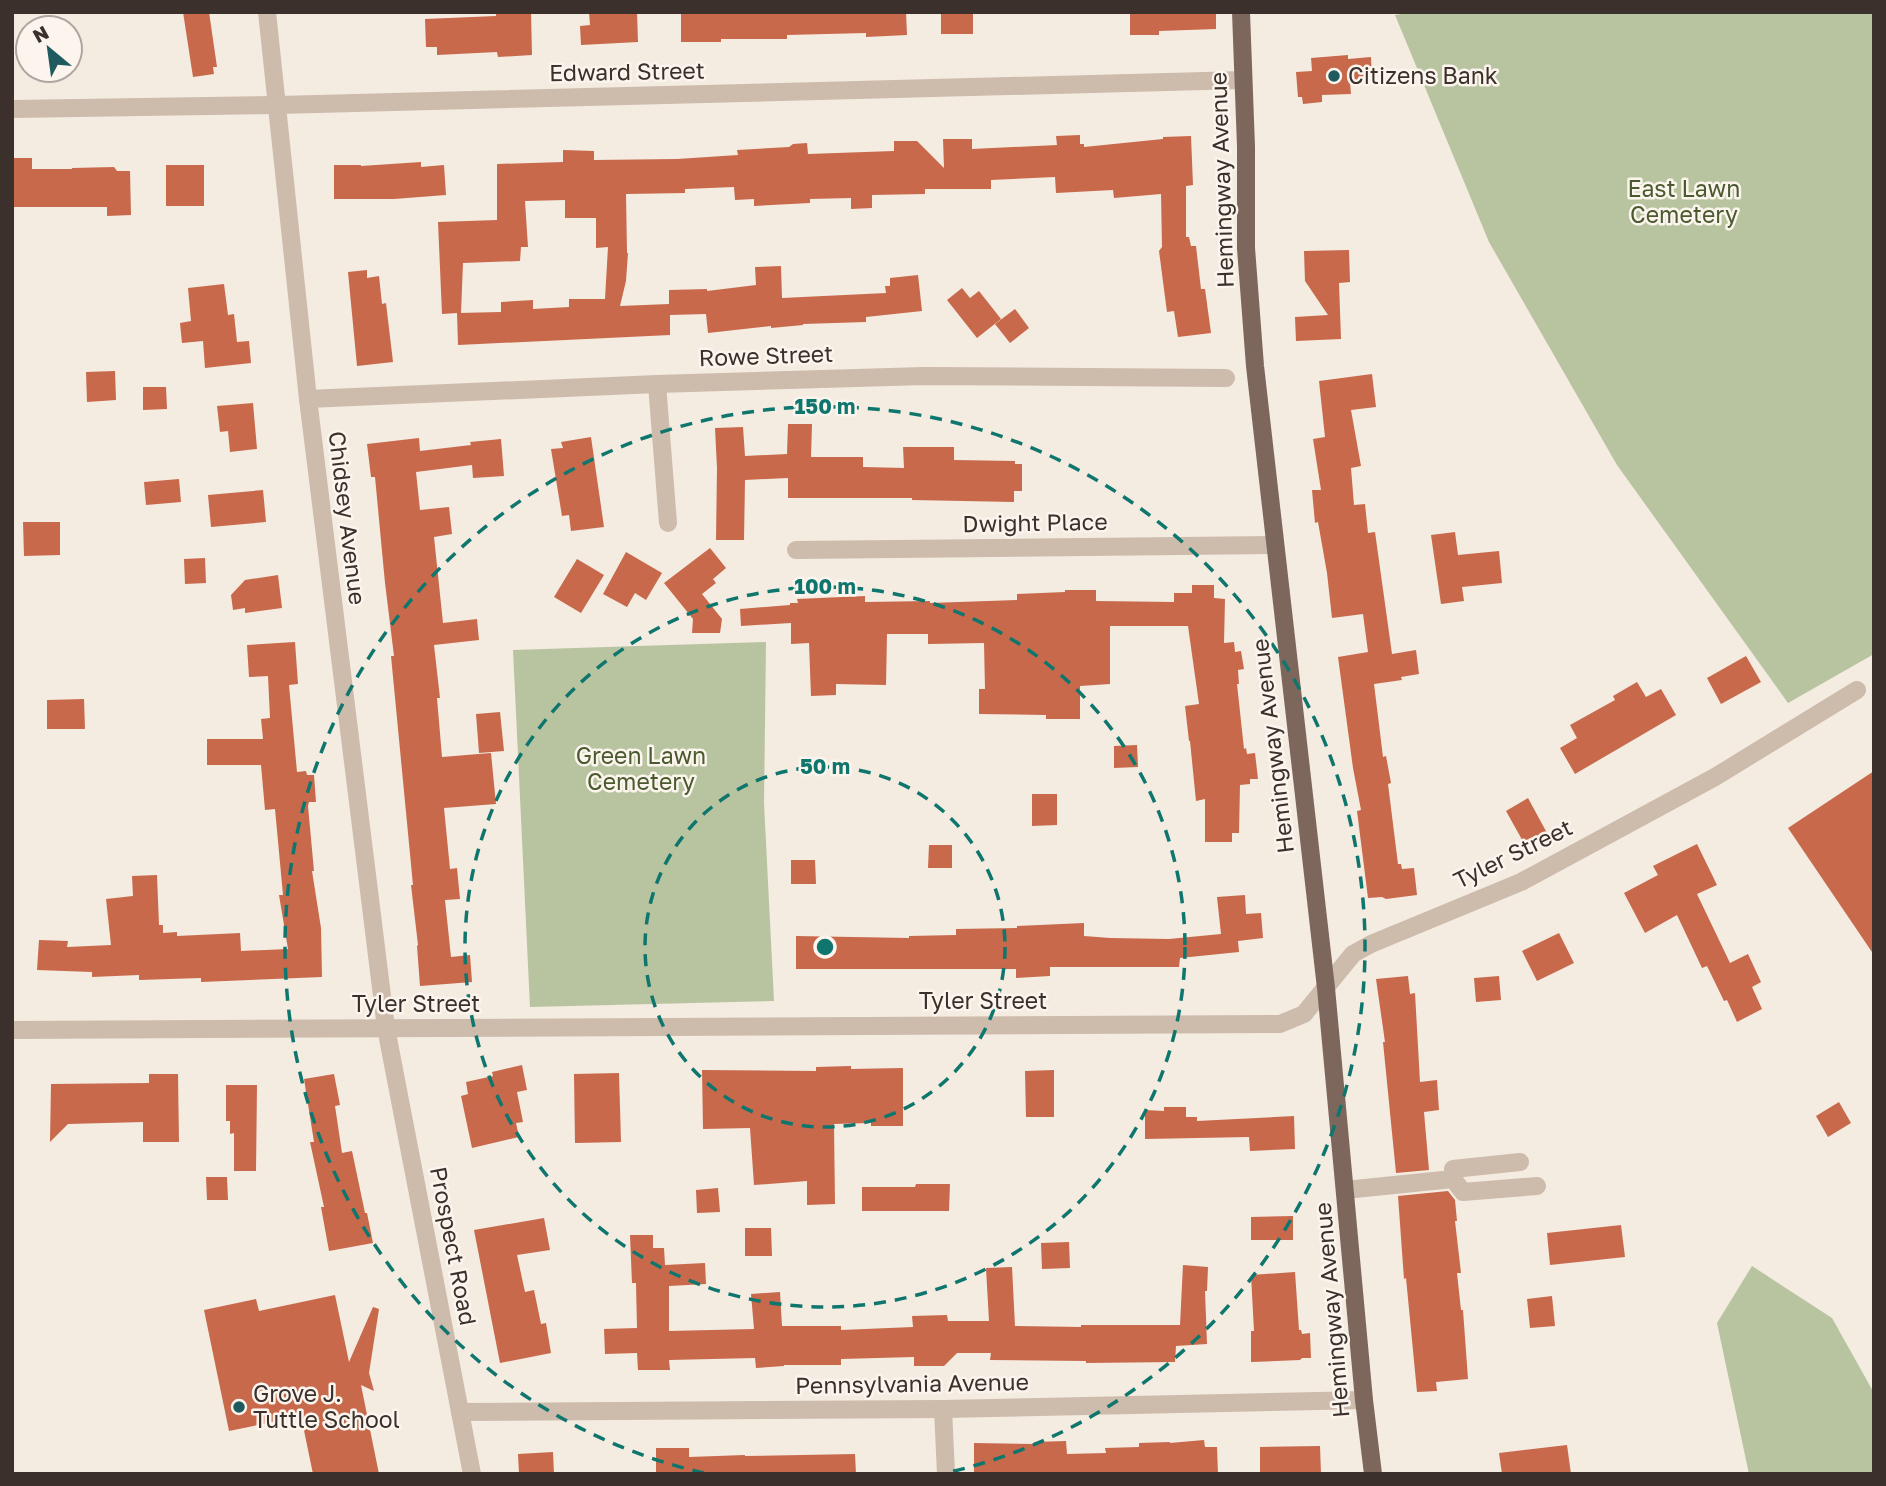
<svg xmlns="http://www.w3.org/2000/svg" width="1886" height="1486" font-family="'Golos Text',sans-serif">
	<rect width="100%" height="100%" fill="#f4ebe1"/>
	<!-- green -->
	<g fill="#b8c4a0">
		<polygon points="1414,12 1874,12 1874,654 1788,703 1617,465 1489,242 1395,15"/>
		<polygon points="766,642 764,803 774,1001 530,1007 513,650"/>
		<polygon points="1752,1266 1832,1318 1874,1393 1874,1474 1749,1474 1717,1323"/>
	</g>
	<!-- building -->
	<g fill="#c8694b" fill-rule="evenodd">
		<polygon points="183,12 209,12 217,67 213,67 214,74 193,77"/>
		<polygon points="496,12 531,12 532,55 498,57 497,52 437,55 437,47 426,47 425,19 496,16"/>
		<polygon points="589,12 637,12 638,42 581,45 580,26 590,25"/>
		<polygon points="681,12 906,12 907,35 866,37 866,33 787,35 787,39 721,39 721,42 681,42"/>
		<rect x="941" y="12" width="32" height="22"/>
		<polygon points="1130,12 1216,12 1216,29 1159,31 1159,35 1130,35"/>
		<polygon points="1348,55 1348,59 1371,57 1372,80 1350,82 1351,94 1322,95 1322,102 1303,104 1302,97 1298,97 1296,72 1312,71 1311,58"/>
		<path d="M1080 135V144H1084V147L1163 139V137L1191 136 1193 185 1186 186V237H1189L1191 246H1196L1201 289H1205L1211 333 1178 337 1174 311 1167 312 1159 251 1162 247 1161 194 1114 198 1113 190 1056 193 1055 177 991 180V189H925V194L872 195V208L851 209V198L810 199V203L754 206V199L735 200 734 187 685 189V193L626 194 627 253H628L626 281 620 306 669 304V290L707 289V291L756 285 755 267 781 266 782 298 886 293 885 286H890V278L918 275 922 311 866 317V322L803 324V325L771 328V326L708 333 706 314 670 315V309V335L458 345 457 313 442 314 438 222 497 220V164L563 162V150L594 151V160L677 159 738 155 737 150 789 147 793 144 807 143 808 154 894 151V141H917L944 168 943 139H972V149L1057 145 1056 136ZM565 200V218H596V248L608 247 605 299H569V307L533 309V300L501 302V312L458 313H461L463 263 520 261 521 247H528L525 201Z"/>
		<polygon points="12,158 32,158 32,169 72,169 72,168 114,167 117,171 130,171 131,215 107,216 107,207 12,207"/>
		<polygon points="421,162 421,167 444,165 446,195 394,199 334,199 334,165 361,165 361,166"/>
		<rect x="166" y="165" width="38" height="41"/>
		<polygon points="1349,250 1350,282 1339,283 1341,339 1296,341 1295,317 1328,315 1305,281 1304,251"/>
		<polygon points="367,270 367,278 379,276 382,304 386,303 393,362 357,366 348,272"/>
		<polygon points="224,284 228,315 234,314 237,342 249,341 251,363 205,368 203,341 182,343 180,323 191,321 188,288"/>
		<polygon points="962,288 970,298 979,291 1001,319 977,338 947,300"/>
		<polygon points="1015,309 1029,328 1010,343 995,324"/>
		<polygon points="115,371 116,400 87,402 86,372"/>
		<polygon points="1372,374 1376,407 1351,410 1361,466 1351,468 1354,505 1365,504 1368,533 1375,532 1392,654 1416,650 1419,674 1401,677 1402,680 1374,684 1383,757 1386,756 1391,783 1388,784 1398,864 1401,864 1402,869 1414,868 1417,895 1386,899 1382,897 1368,898 1357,811 1361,810 1353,768 1338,657 1368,652 1363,614 1332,618 1327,573 1318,522 1315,523 1312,490 1321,490 1313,439 1325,437 1319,381"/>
		<polygon points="143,387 166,387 167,409 143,410"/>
		<polygon points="253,403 257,449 230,452 228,431 220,432 217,406"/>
		<polygon points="788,424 812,424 811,457 863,457 863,467 904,468 903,447 954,447 954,460 1015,461 1015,464 1022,464 1022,491 1014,491 1014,502 912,500 912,498 788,498 788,478 745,480 744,540 716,540 717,468 715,428 743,427 745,456 787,454"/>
		<polygon points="591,437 604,527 571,531 569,515 562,516 551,449 563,448 561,442"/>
		<polygon points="419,438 420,451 471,445 470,442 501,439 504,476 473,478 472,465 416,472 420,510 449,507 452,534 434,537 443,623 477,619 479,640 434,645 440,698 437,698 442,757 491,753 496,804 444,808 450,869 457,868 460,899 445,900 451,957 470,955 472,982 420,986 417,946 418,945 411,885 413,885 391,656 394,656 385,583 375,477 371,477 367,444"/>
		<polygon points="179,479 181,502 146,505 144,482"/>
		<polygon points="263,490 266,522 211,527 208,495"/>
		<polygon points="23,522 60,522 60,555 24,556"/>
		<polygon points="1455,532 1458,555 1499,551 1502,583 1462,587 1464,601 1441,604 1431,535"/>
		<polygon points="710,548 726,568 713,579 716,583 702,594 722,619 720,633 692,633 693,619 664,583"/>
		<polygon points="626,552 662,573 646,600 635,593 627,607 603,594"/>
		<polygon points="205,558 206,583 185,584 184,559"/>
		<polygon points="577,559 604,575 581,613 554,597"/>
		<polygon points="278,575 282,608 245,613 245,608 233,610 231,595 245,580"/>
		<polygon points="1192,585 1214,585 1214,598 1225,599 1224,643 1234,642 1235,652 1241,651 1244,669 1238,670 1239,684 1237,684 1244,749 1246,748 1247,754 1255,753 1258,779 1250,779 1250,784 1240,785 1239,833 1232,833 1232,842 1205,842 1205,799 1196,801 1190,741 1189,741 1185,706 1199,704 1188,626 1110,626 1110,684 1080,686 1080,719 1046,719 1046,715 979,714 979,689 985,689 984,643 928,644 928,634 887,634 886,685 836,684 836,695 811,696 809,643 791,644 791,623 741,626 740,609 790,605 790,603 798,603 797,599 865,596 865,602 930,601 930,603 1017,600 1017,594 1065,592 1065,590 1096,590 1096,601 1174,602 1174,593 1192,593"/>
		<polygon points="295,642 298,684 289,685 297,772 306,771 307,775 314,775 316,802 309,802 308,806 314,871 312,871 321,928 322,977 201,982 201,978 139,980 139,975 92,977 92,972 37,970 39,940 68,941 67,947 111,945 106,899 133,896 132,876 157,875 159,925 163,925 163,933 177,932 177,936 240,933 241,951 288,949 279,895 283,895 275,809 265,810 261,765 207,765 207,739 263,739 261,719 270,718 268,676 249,677 247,645"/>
		<polygon points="1746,656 1761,682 1721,704 1707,678"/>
		<polygon points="1637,682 1646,697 1661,689 1676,715 1575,774 1560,748 1577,738 1570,725 1615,700 1613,696"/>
		<polygon points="84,699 85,729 47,729 47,700"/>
		<polygon points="500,712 504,751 479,753 476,714"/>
		<polygon points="1137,745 1138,767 1114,768 1114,746"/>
		<polygon points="1874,771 1874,955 1788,828"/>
		<polygon points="1032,794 1057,794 1057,825 1032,826"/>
		<polygon points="1528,798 1547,833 1525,845 1506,811"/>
		<polygon points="1697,844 1717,885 1697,894 1730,963 1748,954 1761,982 1752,987 1762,1009 1737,1022 1727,1000 1724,1001 1707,966 1702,968 1677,915 1645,933 1624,893 1658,875 1653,866"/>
		<polygon points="929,845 952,845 952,868 928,868"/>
		<polygon points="791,860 815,860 816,884 791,884"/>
		<polygon points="1245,895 1246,914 1261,913 1263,938 1238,941 1239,952 1180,958 1179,967 1050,967 1050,976 1016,978 1016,969 796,969 796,936 909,938 909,936 956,935 956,929 1017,928 1017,926 1084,923 1084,936 1110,938 1169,939 1221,934 1217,897"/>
		<polygon points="1559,933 1574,963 1537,981 1522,951"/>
		<polygon points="1408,976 1410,994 1415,993 1420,1082 1437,1080 1439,1110 1424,1112 1429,1170 1396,1173 1383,1042 1385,1042 1376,979"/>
		<polygon points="1499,976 1501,1000 1476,1002 1474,978"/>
		<polygon points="522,1065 527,1090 517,1092 523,1122 516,1123 519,1137 472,1148 461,1096 468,1094 466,1082 493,1076 492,1072"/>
		<polygon points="851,1066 851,1069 903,1068 903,1126 871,1126 871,1123 834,1124 835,1204 807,1205 807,1181 754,1185 750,1128 703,1129 702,1070 816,1071 816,1067"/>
		<polygon points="1054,1070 1054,1117 1026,1117 1025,1071"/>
		<polygon points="619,1073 621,1142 575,1143 574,1074"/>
		<polygon points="149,1074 178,1074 179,1142 143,1142 143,1122 68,1124 50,1142 51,1084 149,1083"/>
		<polygon points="334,1074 340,1105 335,1106 342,1153 352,1151 365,1213 367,1213 373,1243 329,1251 321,1207 324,1207 310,1142 314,1142 304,1079"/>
		<polygon points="226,1085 257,1085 256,1171 234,1171 234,1133 230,1134 230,1121 226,1121"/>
		<polygon points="1839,1102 1851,1123 1828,1137 1816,1116"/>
		<polygon points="1164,1107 1186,1107 1186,1117 1197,1117 1197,1121 1294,1116 1295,1149 1250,1151 1249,1137 1145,1139 1145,1110 1164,1111"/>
		<polygon points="206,1177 227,1177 228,1200 207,1200"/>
		<polygon points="916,1184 950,1184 949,1211 862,1211 862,1187 915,1187"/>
		<polygon points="718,1188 720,1212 697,1213 696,1190"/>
		<polygon points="1448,1191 1455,1200 1457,1221 1455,1221 1461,1273 1457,1273 1461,1310 1463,1310 1468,1379 1436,1382 1437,1391 1417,1392 1406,1278 1404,1279 1398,1196"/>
		<polygon points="1293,1216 1293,1240 1251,1240 1251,1217"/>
		<polygon points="544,1218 550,1250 517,1255 525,1292 534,1290 541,1324 546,1323 551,1353 500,1363 474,1230"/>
		<polygon points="1621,1225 1625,1257 1550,1265 1547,1233"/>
		<polygon points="745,1228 771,1228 772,1256 745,1256"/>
		<polygon points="630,1235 653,1235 653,1248 664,1248 665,1265 705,1263 706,1284 669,1286 669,1331 754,1329 751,1294 780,1292 782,1326 841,1326 841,1330 913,1327 912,1316 947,1315 948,1321 989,1321 986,1268 1012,1267 1015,1326 1081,1327 1081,1325 1180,1325 1183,1265 1208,1267 1207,1291 1205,1291 1207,1344 1176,1346 1175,1362 1086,1363 1086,1361 990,1360 991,1353 957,1353 944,1366 914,1366 914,1357 841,1359 841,1365 784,1365 784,1366 756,1368 755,1358 669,1360 670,1370 638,1370 637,1353 605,1354 604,1329 637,1328 636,1283 632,1283"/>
		<polygon points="1069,1242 1070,1268 1042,1269 1041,1243"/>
		<polygon points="1295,1272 1299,1330 1301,1330 1302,1334 1310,1333 1311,1358 1302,1358 1300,1360 1251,1362 1251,1331 1254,1331 1251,1275"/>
		<polygon points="335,1295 349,1362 373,1307 379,1309 369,1373 374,1391 361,1385 379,1474 313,1474 301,1416 229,1431 204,1310 256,1299 259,1311"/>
		<polygon points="1552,1296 1555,1326 1530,1328 1527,1299"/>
		<polygon points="1204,1440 1205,1447 1217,1447 1218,1474 974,1474 974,1443 1034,1444 1034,1442 1066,1441 1067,1454 1106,1453 1105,1448 1139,1447 1139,1443 1170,1442 1170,1443"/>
		<polygon points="1567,1445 1571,1474 1502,1474 1499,1453"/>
		<polygon points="1320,1446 1321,1474 1260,1474 1260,1447"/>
		<polygon points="656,1448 689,1448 689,1457 745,1455 745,1456 855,1454 856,1474 656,1474"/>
		<polygon points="553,1452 554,1474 519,1474 518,1454"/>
	</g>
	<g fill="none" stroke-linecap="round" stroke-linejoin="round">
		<!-- minor -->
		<g stroke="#cdbbac" stroke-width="18">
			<polyline points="267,12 308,399 386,1028 472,1474"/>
			<polyline points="12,109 278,105 1243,80"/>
			<polyline points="657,384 668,523"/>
			<polyline points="308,399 657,384 924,376 1226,378"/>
			<polyline points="796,550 1275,545"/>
			<polyline points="12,1030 1280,1024 1304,1014 1353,954 1371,944 1521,882 1715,777 1857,690"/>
			<polyline points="1453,1179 1463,1192 1537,1186"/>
			<polyline points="1345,1190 1453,1179 1453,1169 1520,1162"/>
			<polyline points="943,1409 946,1474"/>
			<polyline points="460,1412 943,1409 1364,1400"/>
		</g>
		<!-- major -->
		<polyline stroke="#7d675c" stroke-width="18" points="1241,12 1246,147 1246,248 1255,366 1326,988 1364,1400 1373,1474"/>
	</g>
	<!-- distance rings -->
	<g fill="none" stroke="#0f766e" stroke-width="3.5" stroke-dasharray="12 9">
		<circle cx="825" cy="947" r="180"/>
		<circle cx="825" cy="947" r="360"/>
		<path d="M704 1473A540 540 0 1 1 946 1473"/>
	</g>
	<!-- markers -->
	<g fill="#1f5a5e" stroke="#fbf5ee" stroke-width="2.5">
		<circle cx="1334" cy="76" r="7"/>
		<circle cx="239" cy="1407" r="7"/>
	</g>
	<g text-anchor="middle" stroke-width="5" stroke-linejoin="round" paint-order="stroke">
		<!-- street labels -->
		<g font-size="23" fill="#3b302b" stroke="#fbf5ee">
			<text transform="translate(627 72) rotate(-1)" y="8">Edward Street</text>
			<text transform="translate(1222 180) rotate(-92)" y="8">Hemingway Avenue</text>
			<text transform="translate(766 356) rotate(-2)" y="8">Rowe Street</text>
			<text transform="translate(347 518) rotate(83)" y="8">Chidsey Avenue</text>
			<text transform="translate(1035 523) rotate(-1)" y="8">Dwight Place</text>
			<text transform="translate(1273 746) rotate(-97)" y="8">Hemingway Avenue</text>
			<text transform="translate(1513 854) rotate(-26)" y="8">Tyler Street</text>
			<text x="983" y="1009">Tyler Street</text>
			<text x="416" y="1012">Tyler Street</text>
			<text transform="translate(453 1246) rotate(79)" y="8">Prospect Road</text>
			<text transform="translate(1332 1310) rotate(-95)" y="8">Hemingway Avenue</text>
			<text transform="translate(912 1384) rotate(-1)" y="8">Pennsylvania Avenue</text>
		</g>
		<!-- poi labels -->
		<g font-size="23" fill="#3b302b" stroke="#fbf5ee" text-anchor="start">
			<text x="1348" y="84">Citizens Bank</text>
			<text x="253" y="1402">Grove J.<tspan x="253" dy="26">Tuttle School</tspan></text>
		</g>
		<!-- park labels -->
		<g font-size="23" fill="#4a5a2e" stroke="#fbf5ee">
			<text x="1684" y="197">East Lawn<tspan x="1684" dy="26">Cemetery</tspan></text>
			<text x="641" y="764">Green Lawn<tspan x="641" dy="26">Cemetery</tspan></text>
		</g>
	</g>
	<circle cx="825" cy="947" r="10" fill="#0f766e" stroke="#fbf5ee" stroke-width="3.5"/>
	<g font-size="21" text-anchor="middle" font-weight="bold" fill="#0f766e" stroke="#fbf5ee" stroke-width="5" stroke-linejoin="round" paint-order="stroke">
		<text x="825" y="414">150 m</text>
		<text x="825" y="594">100 m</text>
		<text x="825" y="774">50 m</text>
	</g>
	<!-- border -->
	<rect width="1886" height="1486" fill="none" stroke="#3b302b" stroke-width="28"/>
	<!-- north arrow -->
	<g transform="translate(49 49) rotate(331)"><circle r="33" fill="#fbf5ee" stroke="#aea6a0" stroke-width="2"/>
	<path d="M0-5L12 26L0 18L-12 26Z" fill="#1f5a5e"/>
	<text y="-10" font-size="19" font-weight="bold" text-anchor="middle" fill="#3b302b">N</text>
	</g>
</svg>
